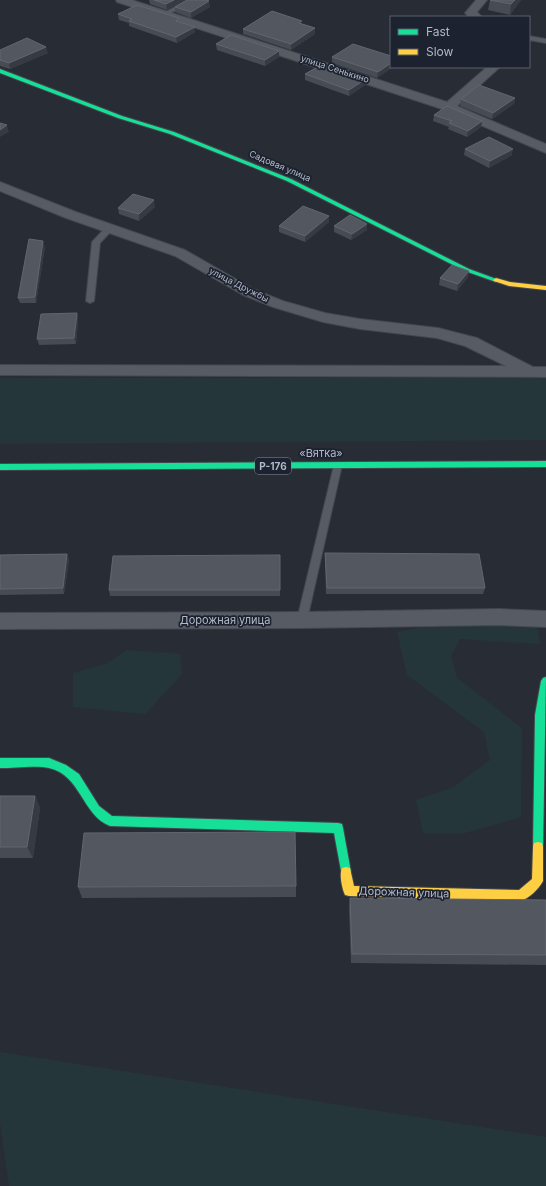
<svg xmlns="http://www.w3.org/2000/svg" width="546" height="1186" font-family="Inter,sans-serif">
	<rect width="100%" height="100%" fill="#282c35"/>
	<!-- green -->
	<g fill="#25363a">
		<polygon points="0,378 546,378 546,440 0,444"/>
		<polygon points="501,624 537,626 540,644 460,639 451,655 457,678 522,728 521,817 465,833 423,833 416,800 452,788 490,760 484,732 407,675 397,632 427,626"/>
		<polygon points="127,650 180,654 182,674 145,714 73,707 73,673 108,663"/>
		<polygon points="0,1052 546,1137 546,1186 9,1186 0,1123"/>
	</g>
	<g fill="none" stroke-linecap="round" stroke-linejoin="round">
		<!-- lane casing -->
		<g stroke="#44474e" stroke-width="2">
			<g id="lane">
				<polygon points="188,0 195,0 167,15 162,14"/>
				<polygon points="529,36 546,39 546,43 529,40"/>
				<polygon points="107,226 113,226 114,228 100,243 94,301 90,303 86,301 92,242"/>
				<polygon points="338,462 342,465 307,620 306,623 302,624 298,623 297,620 334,465"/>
			</g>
		</g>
		<!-- street casing -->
		<g stroke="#44474e" stroke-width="2">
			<g id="street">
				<polygon points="116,0 132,0 447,102 487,67 500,67 457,106 546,144 546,153 445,110 117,2"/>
				<polygon points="476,0 487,0 477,12 482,17 469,17 465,13"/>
				<polygon points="0,182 76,212 185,250 253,289 283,301 325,313 360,319 438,328 477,338 533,367 546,367 546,377 0,375 0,365 506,366 465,346 437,338 360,329 323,322 273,307 243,295 175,256 66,218 0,191"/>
				<polygon points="499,609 546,611 546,627 499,625 302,628 0,629 0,613 302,612"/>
			</g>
		</g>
		<!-- fast casing -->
		<g stroke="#44474e" stroke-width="2">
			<g id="fast">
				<polygon points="0,69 122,116 174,132 291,179 469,269 499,280 496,282 465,271 287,181 170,134 118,118 0,73"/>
				<polygon points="546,461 546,467 0,470 0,464"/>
				<polygon points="546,677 543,847 542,851 538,852 534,851 533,847 535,715 541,681 543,678"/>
				<path d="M0 758H49L66 765 79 774 99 806 112 816 338 823 342 824 343 828 351 872 350 876 346 877 342 876 334 833 110 826C82 815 81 775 49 768 38 765 13 768 0 768Z"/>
			</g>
		</g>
		<!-- slow casing -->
		<g stroke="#44474e" stroke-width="2">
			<g id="slow">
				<polygon points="496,278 510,282 546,286 546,290 509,286 494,281 493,280"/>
				<path d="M538 842 542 843 543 847V881C539 889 529 898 521 901L349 896 345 895C342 888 339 875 342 868L346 867 350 868 354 886 519 890 532 879 533 847 534 843Z"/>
			</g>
		</g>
		<!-- lane -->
		<use href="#lane" fill="#575b63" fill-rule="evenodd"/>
		<!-- street -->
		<use href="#street" fill="#575b63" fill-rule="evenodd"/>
		<!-- fast -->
		<use href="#fast" fill="#16e098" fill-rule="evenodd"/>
		<!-- slow -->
		<use href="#slow" fill="#ffcf43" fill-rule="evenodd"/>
	</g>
	<!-- wall -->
	<g fill="#474b53">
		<polygon points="149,0 185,0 167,10 150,4"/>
		<polygon points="490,0 521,0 510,15 488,10"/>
		<polygon points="175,7 210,7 191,18 175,12"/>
		<polygon points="118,14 180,22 195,27 195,32 177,43 129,26 129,23 119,20"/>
		<polygon points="302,24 315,28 315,34 291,50 243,34 243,29"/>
		<polygon points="216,44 279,57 265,66 217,50"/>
		<polygon points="0,50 48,53 10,69 0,66"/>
		<polygon points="332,57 391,67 393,67 377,78 332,63"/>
		<polygon points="305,74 366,79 365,85 349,96 305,80"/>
		<polygon points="515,98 514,104 492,119 460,106 461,99"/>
		<polygon points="434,115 482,121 481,127 467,137 448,129 449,127 433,121"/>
		<polygon points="465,149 512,155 489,168 464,155"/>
		<polygon points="155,207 139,221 119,214 118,208"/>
		<polygon points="329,216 329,222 305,242 279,232 279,226"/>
		<polygon points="367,224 367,230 351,240 334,232 334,226"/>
		<polygon points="45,247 36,303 20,303 18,298"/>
		<polygon points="468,277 457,291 439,285 440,278"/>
		<polygon points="77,313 78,320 76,344 39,345 37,339"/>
		<polygon points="325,553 485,588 483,594 326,594 325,560"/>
		<polygon points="67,554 69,560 64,594 0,595 0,555"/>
		<polygon points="280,555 280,596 110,596 109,590"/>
		<polygon points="0,796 35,796 40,808 33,858 0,858"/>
		<polygon points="296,886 296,897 82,898 78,887"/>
		<polygon points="350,898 546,900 546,965 351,963 349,908"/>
	</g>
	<!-- shaded-wall -->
	<g fill="#363a42">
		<polygon points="174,0 185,0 167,10 166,4"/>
		<polygon points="515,0 521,0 510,15 511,4"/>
		<polygon points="209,1 210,7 191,18 191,12"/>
		<polygon points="195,27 195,32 177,43 176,37"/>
		<polygon points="315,28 315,34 291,50 291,44"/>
		<polygon points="46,47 48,53 10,69 9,63"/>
		<polygon points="279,51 279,57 265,66 265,60"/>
		<polygon points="391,63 391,67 393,67 377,78 378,72"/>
		<polygon points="366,79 365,85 349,96 349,90"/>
		<polygon points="515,98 514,104 492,119 493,113"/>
		<polygon points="482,121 481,127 467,137 468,131"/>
		<polygon points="7,125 9,132 0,137 0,130"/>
		<polygon points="513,149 512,155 489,168 490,161"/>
		<polygon points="154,200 155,207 139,221 139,214"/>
		<polygon points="329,216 329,222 305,242 305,236"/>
		<polygon points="367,224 367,230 351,240 352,234"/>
		<polygon points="43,241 45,247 36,303 35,297"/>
		<polygon points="469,271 468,277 457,291 458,284"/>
		<polygon points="77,313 78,320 76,344 74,338"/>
		<polygon points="67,554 69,560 64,594 63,588"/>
		<polygon points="35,796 40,808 33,858 27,847"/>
	</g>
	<!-- building -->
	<g fill="#53575f" stroke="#62666f">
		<polygon points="154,0 174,0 166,4"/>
		<polygon points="187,0 206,0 209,1 191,12 175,7"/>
		<polygon points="490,0 515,0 511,4"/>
		<polygon points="137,5 179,18 176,21 195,27 176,37 129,21 132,19 118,14"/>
		<polygon points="272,11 302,21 299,23 315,28 291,44 243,29"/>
		<polygon points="231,35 279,51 265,60 216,44"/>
		<polygon points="27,38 46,47 9,63 0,60 0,50"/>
		<polygon points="353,44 391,56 391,63 378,72 332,57"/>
		<polygon points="321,65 366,79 349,90 305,74"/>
		<polygon points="479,85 515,98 493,113 461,99"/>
		<polygon points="447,106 482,121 468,131 449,123 452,121 434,115"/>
		<polygon points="0,123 7,125 0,130"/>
		<polygon points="489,137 513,149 490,161 465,149"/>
		<polygon points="133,194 154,200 139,214 118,208"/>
		<polygon points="303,206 329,216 305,236 279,226"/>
		<polygon points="350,215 367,224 352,234 334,226"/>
		<polygon points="29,239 43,241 35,297 18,298"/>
		<polygon points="452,265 469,271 458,284 440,278"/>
		<polygon points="77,313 74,338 37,339 41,314"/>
		<polygon points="325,553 479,554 485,588 327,588"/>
		<polygon points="67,554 63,588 0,589 0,555"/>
		<polygon points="280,555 280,590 109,590 113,556"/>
		<polygon points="0,796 35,796 27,847 0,847"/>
		<polygon points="295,832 296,886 78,887 84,833"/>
		<polygon points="350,898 546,900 546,955 352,954"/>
	</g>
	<g text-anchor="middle" stroke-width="3.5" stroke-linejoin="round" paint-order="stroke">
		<!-- far-street labels -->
		<g font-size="9" fill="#b2b8c6" stroke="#1c222f">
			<text transform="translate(335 69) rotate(18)" y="3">улица Сенькино</text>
			<text transform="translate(280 166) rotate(23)" y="3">Садовая улица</text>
			<text transform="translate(239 285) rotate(27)" y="3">улица Дружбы</text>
		</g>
		<!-- shield labels -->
		<rect fill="#1c222f" stroke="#858b99" stroke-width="1" x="255" y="458" width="36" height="16" rx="3"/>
		<g font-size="10" font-weight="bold" fill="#b2b8c6">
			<text x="273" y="470">Р-176</text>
		</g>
		<!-- street labels -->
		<g font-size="11" fill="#b2b8c6" stroke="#1c222f">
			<text x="321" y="457">«Вятка»</text>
			<text x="225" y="624">Дорожная улица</text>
			<text transform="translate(404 892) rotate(2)" y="4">Дорожная улица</text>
		</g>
	</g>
	<!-- legend -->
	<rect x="390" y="16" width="140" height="52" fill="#1c222f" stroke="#585e6b"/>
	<rect x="398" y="29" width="20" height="6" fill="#16e098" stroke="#585e6b"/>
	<text x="426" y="36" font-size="12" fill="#b2b8c6">Fast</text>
	<rect x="398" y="49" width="20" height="6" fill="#ffcf43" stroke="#585e6b"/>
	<text x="426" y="56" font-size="12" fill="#b2b8c6">Slow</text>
</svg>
